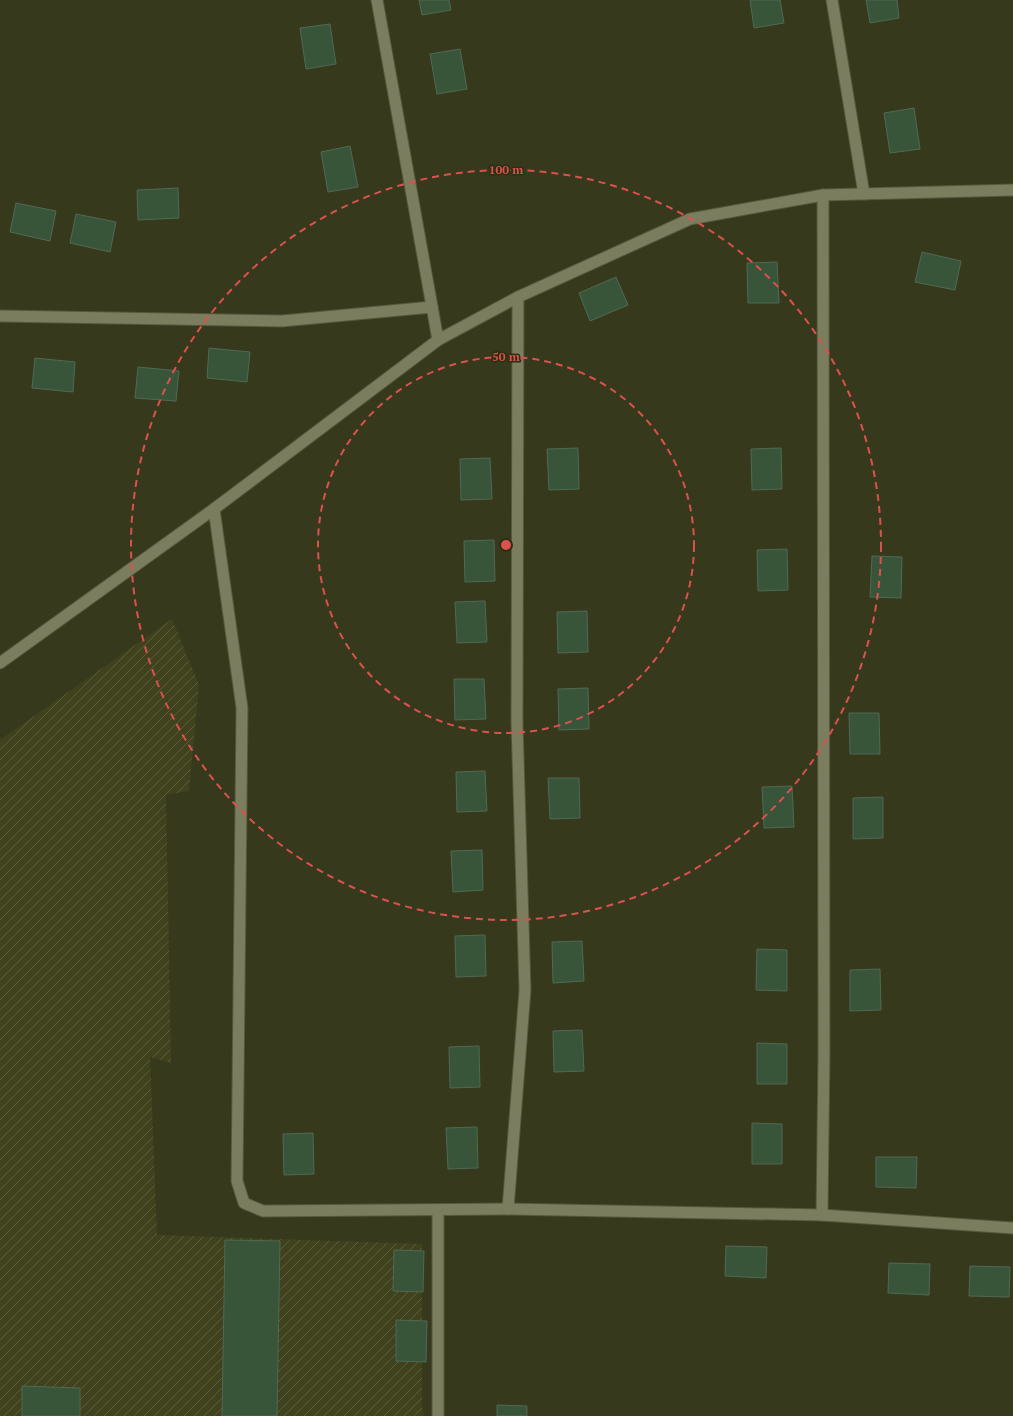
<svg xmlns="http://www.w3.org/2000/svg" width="1013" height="1416" font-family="'PT Serif',serif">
	<defs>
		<pattern id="industrial-furrows" width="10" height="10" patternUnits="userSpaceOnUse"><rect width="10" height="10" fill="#40411d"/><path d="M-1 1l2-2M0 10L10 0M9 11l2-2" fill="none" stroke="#5c5d3e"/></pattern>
	</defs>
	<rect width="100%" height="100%" fill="#37391c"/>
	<!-- industrial -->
	<polygon fill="url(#industrial-furrows)" points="172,619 199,685 189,791 166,795 171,1063 150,1057 157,1235 422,1244 422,1407 424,1416 0,1416 0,740"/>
	<!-- building -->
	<g fill="#38553a" stroke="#516953">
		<polygon points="419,0 449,0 451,10 422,15"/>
		<polygon points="750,0 780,0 784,23 754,28"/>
		<polygon points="866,0 897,0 899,18 870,23"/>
		<polygon points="330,24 336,64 306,69 300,28"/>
		<polygon points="460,49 467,89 437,94 430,54"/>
		<polygon points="914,108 920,149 890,153 884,113"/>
		<polygon points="350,146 358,187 328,192 321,152"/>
		<polygon points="178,188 179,218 138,220 137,190"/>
		<polygon points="16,203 56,211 50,241 10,232"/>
		<polygon points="76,214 116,222 110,252 70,243"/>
		<polygon points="922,252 961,261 955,290 915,282"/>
		<polygon points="777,262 779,303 748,303 747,263"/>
		<polygon points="616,277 628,305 590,321 579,293"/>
		<polygon points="209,348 250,352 247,382 207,378"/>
		<polygon points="35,358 75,362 73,392 32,388"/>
		<polygon points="138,367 179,371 176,401 135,398"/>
		<polygon points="578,448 579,489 549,490 547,449"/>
		<polygon points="781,448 782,489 752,490 751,449"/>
		<polygon points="490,458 492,499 461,500 460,459"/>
		<polygon points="494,540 495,581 465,582 464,541"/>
		<polygon points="787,549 788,590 758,591 757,550"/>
		<polygon points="872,556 902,557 901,598 870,597"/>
		<polygon points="485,601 487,642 457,643 455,602"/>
		<polygon points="587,611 588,652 558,653 557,612"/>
		<polygon points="454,679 484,679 486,719 455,720"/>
		<polygon points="588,688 589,729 559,730 558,689"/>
		<polygon points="849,713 879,713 880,754 850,754"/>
		<polygon points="485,771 487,811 457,812 456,772"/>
		<polygon points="548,778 579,778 580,818 550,819"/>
		<polygon points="792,786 794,827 764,828 762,787"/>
		<polygon points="883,797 883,838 853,839 853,798"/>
		<polygon points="482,850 483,890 453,892 451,851"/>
		<polygon points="485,935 486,976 456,977 455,936"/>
		<polygon points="582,941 584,981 553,983 552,942"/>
		<polygon points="757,949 787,950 787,991 756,990"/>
		<polygon points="880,969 881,1010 850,1011 850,970"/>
		<polygon points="582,1030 584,1071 554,1072 553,1031"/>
		<polygon points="757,1043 787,1044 787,1084 757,1084"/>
		<polygon points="479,1046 480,1087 450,1088 449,1047"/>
		<polygon points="752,1123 782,1124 782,1164 752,1164"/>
		<polygon points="477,1127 478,1168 448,1169 446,1128"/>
		<polygon points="313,1133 314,1174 284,1175 283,1134"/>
		<polygon points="876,1157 917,1157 916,1188 876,1187"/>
		<polygon points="225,1240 280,1241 277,1416 222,1416"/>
		<polygon points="726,1246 767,1247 766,1278 725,1276"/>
		<polygon points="394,1250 424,1251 423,1292 393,1291"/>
		<polygon points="889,1263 930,1264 929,1295 888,1293"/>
		<polygon points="970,1266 1010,1267 1009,1297 969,1296"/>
		<polygon points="396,1320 427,1321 426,1362 396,1361"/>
		<polygon points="22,1386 80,1388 80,1416 22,1416"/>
		<polygon points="497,1405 527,1406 527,1416 497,1416"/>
	</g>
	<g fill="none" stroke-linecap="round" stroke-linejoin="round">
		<!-- minor casing -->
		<g stroke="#56573e" stroke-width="13">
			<g id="minor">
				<polyline points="377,0 438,340"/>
				<polyline points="832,0 864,194"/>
				<polyline points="0,316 282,321 432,307"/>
				<polyline points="214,509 242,708 237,1181 244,1203 263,1211 508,1209 822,1215 1013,1228"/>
				<polyline points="0,663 214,509 438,340 518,297 690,219 823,195 1013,190"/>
				<polyline points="508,1209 525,990 517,723 518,297"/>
				<polyline points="438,1210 438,1416"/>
				<polyline points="822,1215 824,1053 823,195"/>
			</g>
		</g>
		<!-- minor -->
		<use href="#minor" stroke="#7a7d5e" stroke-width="11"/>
	</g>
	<!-- distance rings -->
	<g fill="none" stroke="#dc514d" stroke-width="2" stroke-dasharray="7 5">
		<circle cx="506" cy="545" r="188"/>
		<circle cx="506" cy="545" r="375"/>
	</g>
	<circle cx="506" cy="545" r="6" fill="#dc514d" stroke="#2d2f12" stroke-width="2"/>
	<g font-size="12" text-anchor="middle" font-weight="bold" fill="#dc514d" stroke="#2d2f12" stroke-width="3" stroke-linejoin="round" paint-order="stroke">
		<text x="506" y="174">100 m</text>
		<text x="506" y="361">50 m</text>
	</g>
</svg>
